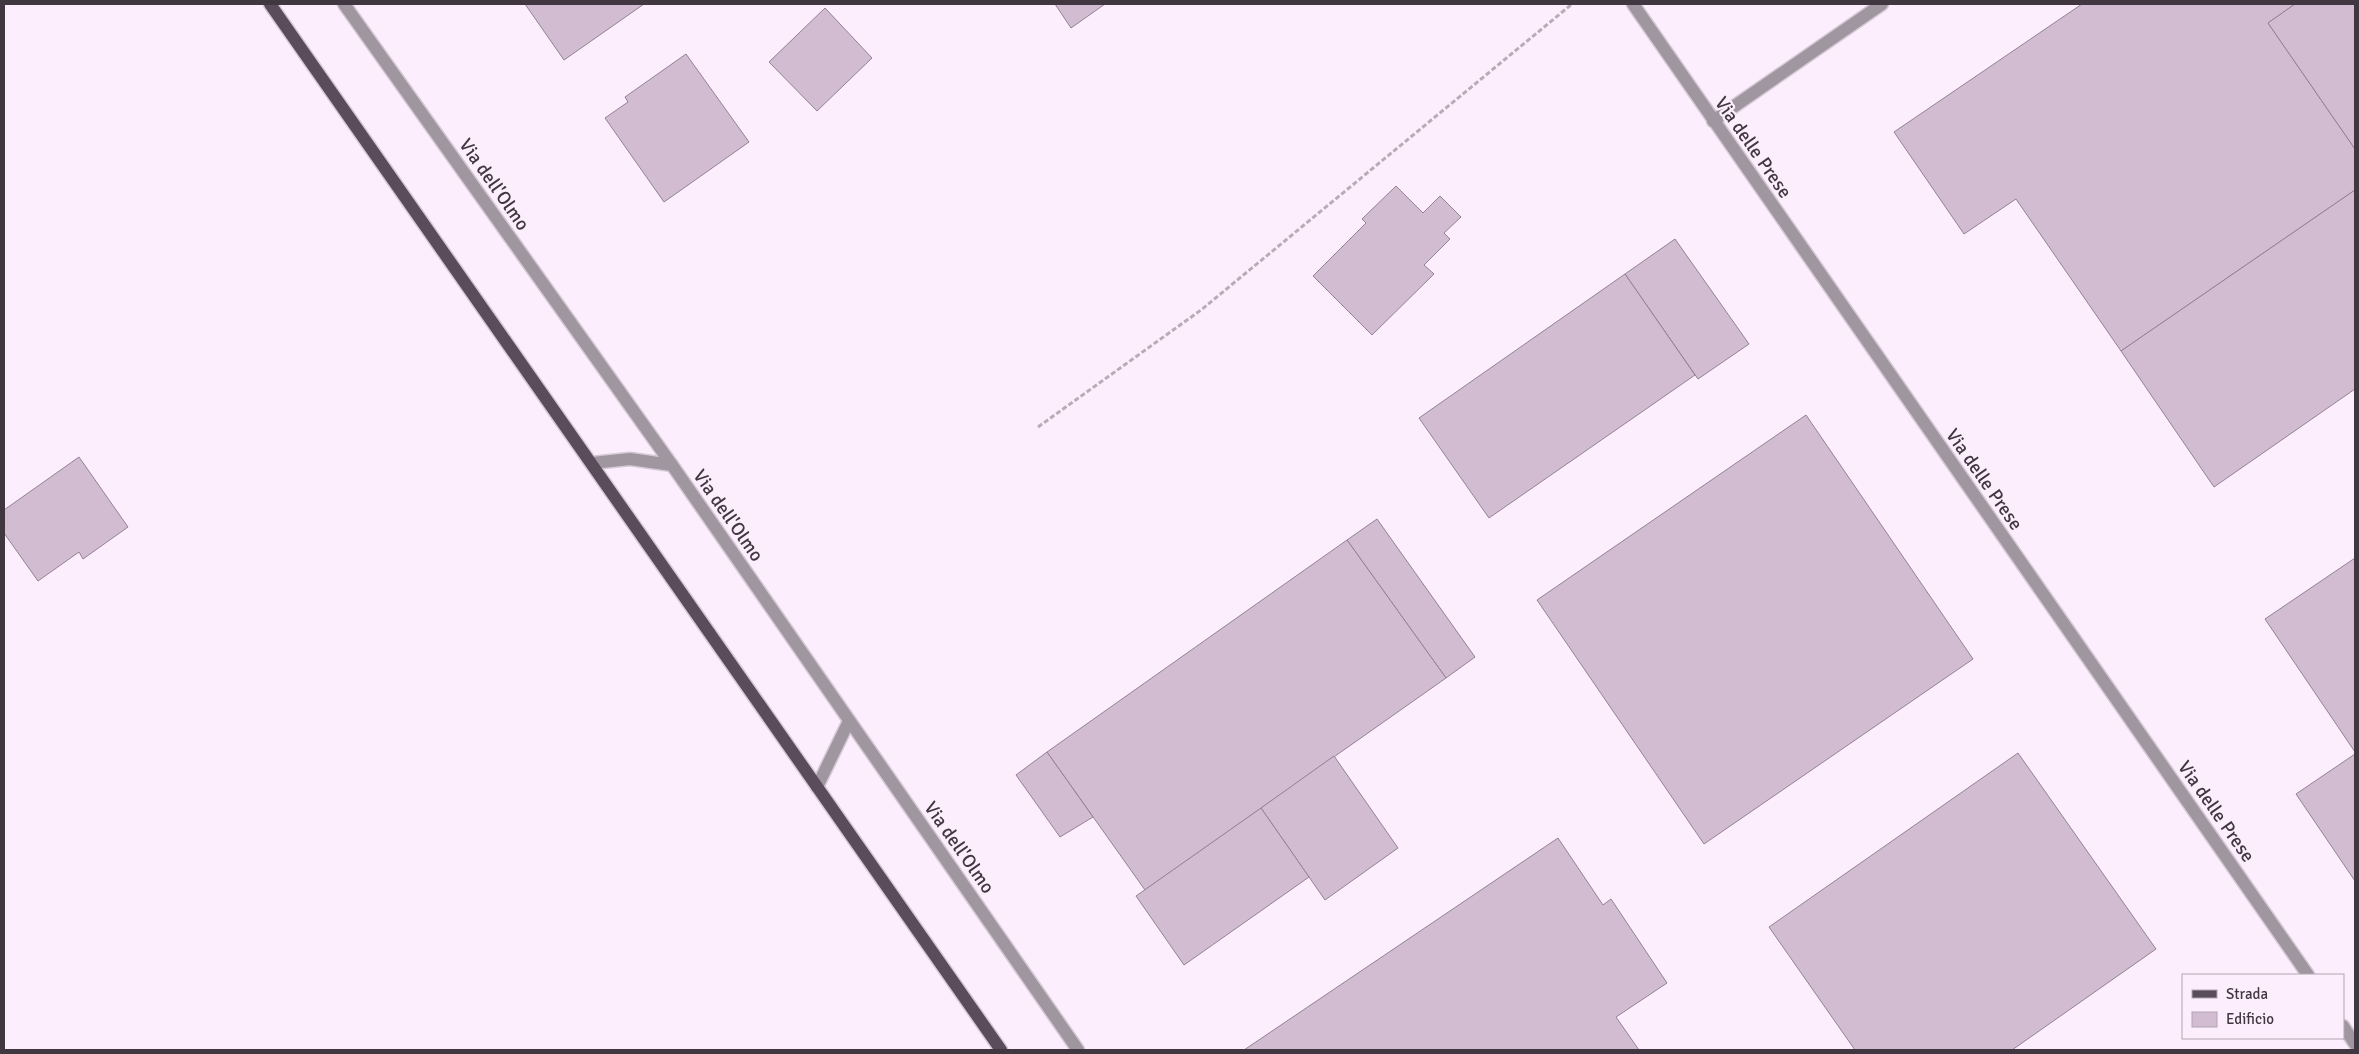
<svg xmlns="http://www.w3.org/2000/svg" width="2359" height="1054" font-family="Signika,sans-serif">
	<rect width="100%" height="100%" fill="#fceefc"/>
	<!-- building -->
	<g fill="#d1bcd2" stroke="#958196">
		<polygon points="525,4 644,4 564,60"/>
		<polygon points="1055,4 1105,4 1071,28"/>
		<polygon points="2082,4 2295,4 2268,23 2355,149 2355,190 2121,351 2016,199 1964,234 1894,132"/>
		<polygon points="2295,4 2355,4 2355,149 2268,23"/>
		<polygon points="825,8 872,58 817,111 769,62"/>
		<polygon points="686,54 749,142 664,202 605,118 628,102 625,97"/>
		<polygon points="1396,186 1423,213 1440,196 1461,217 1444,233 1450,239 1424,265 1434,274 1372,335 1313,276 1366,223 1362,219"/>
		<polygon points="2355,190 2355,389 2214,487 2121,351"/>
		<polygon points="1675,239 1749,344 1698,379 1625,274"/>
		<polygon points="1625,274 1695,375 1489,518 1419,418"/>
		<polygon points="1806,415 1973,659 1704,844 1537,600"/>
		<polygon points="79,457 128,527 83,559 79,552 38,581 4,533 4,510"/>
		<polygon points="1377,519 1475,657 1446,678 1347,540"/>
		<polygon points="1347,540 1446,678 1145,890 1047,752"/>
		<polygon points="2355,558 2355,752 2265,619"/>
		<polygon points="1047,752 1093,817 1060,837 1016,775"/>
		<polygon points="2018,753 2156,949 2012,1050 1855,1050 1769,927"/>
		<polygon points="2355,754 2355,881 2296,794"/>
		<polygon points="1334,756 1398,848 1325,900 1261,808"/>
		<polygon points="1261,808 1309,877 1184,965 1136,896"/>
		<polygon points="1558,838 1603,905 1611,899 1667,983 1616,1017 1639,1050 1244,1050"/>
	</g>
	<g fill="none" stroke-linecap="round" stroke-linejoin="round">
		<!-- minor casing -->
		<g stroke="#d6c9d6" stroke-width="15">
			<g id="minor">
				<polyline points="344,4 672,465 1078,1050"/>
				<polyline points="1633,4 2308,975"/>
				<polyline points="1713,121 1882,4"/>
				<polyline points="592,463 630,459 672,465"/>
				<polyline points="817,787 849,721"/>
				<polyline points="2343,1026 2355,1044"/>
			</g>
		</g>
		<!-- major casing -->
		<g stroke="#d6c9d6" stroke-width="15">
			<polyline id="major" points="270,4 1001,1050"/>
		</g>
		<!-- path -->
		<polyline stroke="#b8acb8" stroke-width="3" stroke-dasharray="5 2.5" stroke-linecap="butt" points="1038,427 1201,310 1572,4"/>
		<!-- minor -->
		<use href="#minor" stroke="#a096a0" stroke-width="12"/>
		<!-- major -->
		<use href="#major" stroke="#5b4c5c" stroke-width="12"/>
	</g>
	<g text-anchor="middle" stroke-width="4.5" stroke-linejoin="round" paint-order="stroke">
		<!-- street labels -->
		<g font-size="19" fill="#403740" stroke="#fceefc">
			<text transform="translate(1754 147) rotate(55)" y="7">Via delle Prese</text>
			<text transform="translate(495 184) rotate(55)" y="7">Via dell'Olmo</text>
			<text transform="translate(1985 479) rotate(55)" y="7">Via delle Prese</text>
			<text transform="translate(729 515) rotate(55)" y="7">Via dell'Olmo</text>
			<text transform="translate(2217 811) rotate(55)" y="7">Via delle Prese</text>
			<text transform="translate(960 847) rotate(55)" y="7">Via dell'Olmo</text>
		</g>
	</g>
	<!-- border -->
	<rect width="2359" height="1054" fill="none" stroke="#403740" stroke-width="10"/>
	<!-- legend -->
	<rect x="2182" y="974" width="162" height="65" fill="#fceefc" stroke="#b1a5b1"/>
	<rect x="2192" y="990" width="25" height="8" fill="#5b4c5c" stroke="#b1a5b1"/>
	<text x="2226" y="999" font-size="15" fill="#403740">Strada</text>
	<rect x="2192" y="1012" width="25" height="15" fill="#d1bcd2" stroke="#b1a5b1"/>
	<text x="2226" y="1024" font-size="15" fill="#403740">Edificio</text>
</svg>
